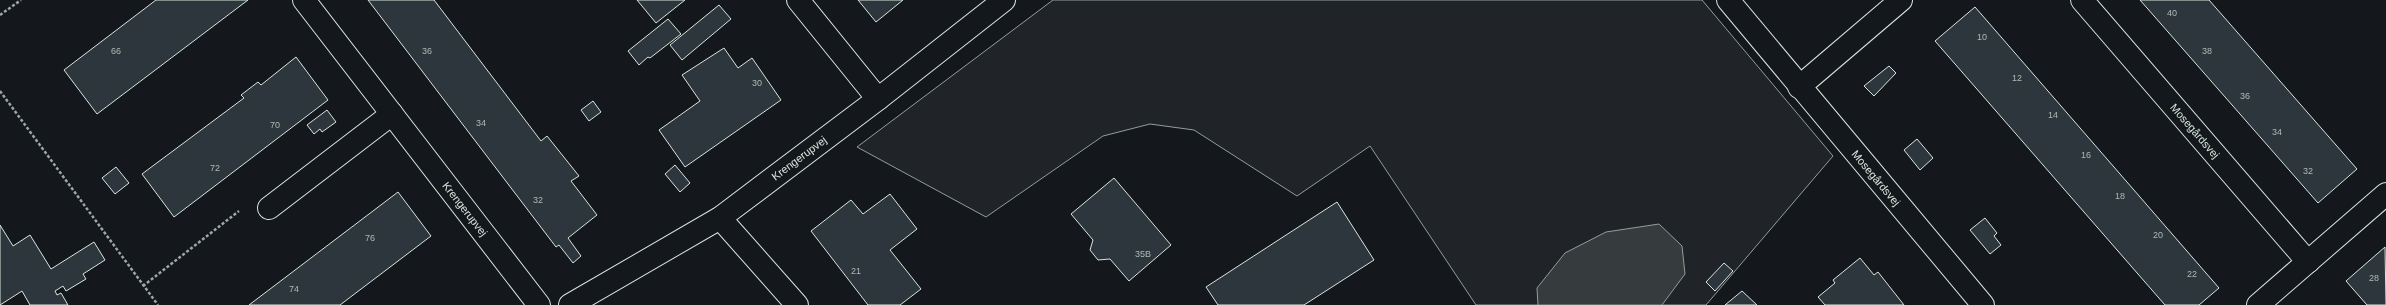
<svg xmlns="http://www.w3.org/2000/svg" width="2386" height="305" font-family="Arial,sans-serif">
	<rect width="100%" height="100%" fill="#14181c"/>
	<!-- green -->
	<polygon fill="#202428" stroke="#939e99" points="1053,0 1702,0 1833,156 1706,305 1476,305 1370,146 1297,196 1194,130 1150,124 1103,136 986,217 857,147"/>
	<!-- water -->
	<polygon fill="#363b3e" stroke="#939e99" points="1659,224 1682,246 1685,274 1662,305 1538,305 1537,288 1565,253 1606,232"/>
	<!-- building -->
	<g fill="#2c363c" stroke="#d8e6dc">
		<polygon points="156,0 248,0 97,114 64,70"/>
		<polygon points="368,0 434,0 541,141 547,136 579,176 571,181 597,215 568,238 581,256 573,263 559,245 556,247"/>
		<polygon points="637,0 685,0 656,23"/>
		<polygon points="858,0 903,0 876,22"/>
		<polygon points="2140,0 2209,0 2357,169 2318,203"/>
		<polygon points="719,5 731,19 682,60 670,45"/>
		<polygon points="1975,7 2219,288 2199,305 2165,305 1935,41"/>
		<polygon points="668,19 681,34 650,58 648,57 639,65 628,51"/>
		<polygon points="724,48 738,68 752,58 781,100 685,167 659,130 700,101 682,75"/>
		<polygon points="296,57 328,100 174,217 142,174 244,98 241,95 258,82 261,85"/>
		<polygon points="1889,66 1896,73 1874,96 1864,86"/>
		<polygon points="593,101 601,112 589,121 581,110"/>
		<polygon points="327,110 336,122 322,132 320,129 314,134 307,125"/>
		<polygon points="1917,139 1933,158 1920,170 1904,150"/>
		<polygon points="675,165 690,183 680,192 665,174"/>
		<polygon points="116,167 129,183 115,194 102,178"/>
		<polygon points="1114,178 1171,245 1129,281 1110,259 1098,260 1090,250 1093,240 1071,214"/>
		<polygon points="398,192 431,236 340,305 249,305"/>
		<polygon points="890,194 917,229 890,250 921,289 900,305 868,305 811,231 851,200 863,214"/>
		<polygon points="1337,202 1374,260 1304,305 1218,305 1206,287"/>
		<polygon points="1985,218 1997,233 1994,236 2001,245 1990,254 1970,230"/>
		<polygon points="0,225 13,246 30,235 51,269 94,242 105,260 83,274 86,279 66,291 63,286 55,291 57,295 61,293 68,305 30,305 22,291 0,305"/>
		<polygon points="2385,247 2386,305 2367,305 2346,281"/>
		<polygon points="1860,258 1874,275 1878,272 1904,305 1825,305 1818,297 1835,283 1833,280"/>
		<polygon points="1724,263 1733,271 1715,291 1706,282"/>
		<polygon points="1742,291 1757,305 1725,305"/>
	</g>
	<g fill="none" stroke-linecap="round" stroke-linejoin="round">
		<!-- minor casing -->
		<g stroke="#d8e6dc" stroke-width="24">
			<g id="minor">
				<polyline points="304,0 539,305"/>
				<polyline points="798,0 878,99"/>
				<polyline points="1728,0 1983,305"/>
				<polyline points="2082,0 2308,262"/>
				<polyline points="1799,87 1901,0"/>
				<polyline points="269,208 392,114"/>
				<polyline points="720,218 797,305"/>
				<polyline points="570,305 720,218 878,99 1004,0"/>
				<polyline points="2258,305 2386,194"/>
			</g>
		</g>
		<!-- path -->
		<g stroke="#9da8a2" stroke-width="2.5" stroke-dasharray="3 2" stroke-linecap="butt">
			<polyline points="0,15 21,0"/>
			<polyline points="0,91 158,305"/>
			<polyline points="143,286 239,211"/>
		</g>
		<!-- minor -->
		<use href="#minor" stroke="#14181c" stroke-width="22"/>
	</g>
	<g text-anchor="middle" stroke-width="3" stroke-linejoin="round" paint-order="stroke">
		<!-- number labels -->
		<g font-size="9" fill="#adbab4">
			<text x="2172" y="16">40</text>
			<text x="1982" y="40">10</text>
			<text x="116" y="54">66</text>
			<text x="427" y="54">36</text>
			<text x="2207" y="54">38</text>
			<text x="2017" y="81">12</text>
			<text x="757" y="86">30</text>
			<text x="2245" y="99">36</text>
			<text x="2053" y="118">14</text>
			<text x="481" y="126">34</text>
			<text x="275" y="128">70</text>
			<text x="2277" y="135">34</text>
			<text x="2086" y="158">16</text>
			<text x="215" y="171">72</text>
			<text x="2308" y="174">32</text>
			<text x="2120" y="199">18</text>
			<text x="538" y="203">32</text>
			<text x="2158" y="238">20</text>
			<text x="370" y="241">76</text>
			<text x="1143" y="257">35B</text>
			<text x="856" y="274">21</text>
			<text x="2192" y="277">22</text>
			<text x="2374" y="281">28</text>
			<text x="294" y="292">74</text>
		</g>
		<!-- street labels -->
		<g font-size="11" fill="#d8e6dc" stroke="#14181c">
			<text transform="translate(2195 131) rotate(49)" y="4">Mosegårdsvej</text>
			<text transform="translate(799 158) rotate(-37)" y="4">Krengerupvej</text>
			<text transform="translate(1876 178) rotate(50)" y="4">Mosegårdsvej</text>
			<text transform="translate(465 209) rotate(52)" y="4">Krengerupvej</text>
		</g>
	</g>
</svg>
